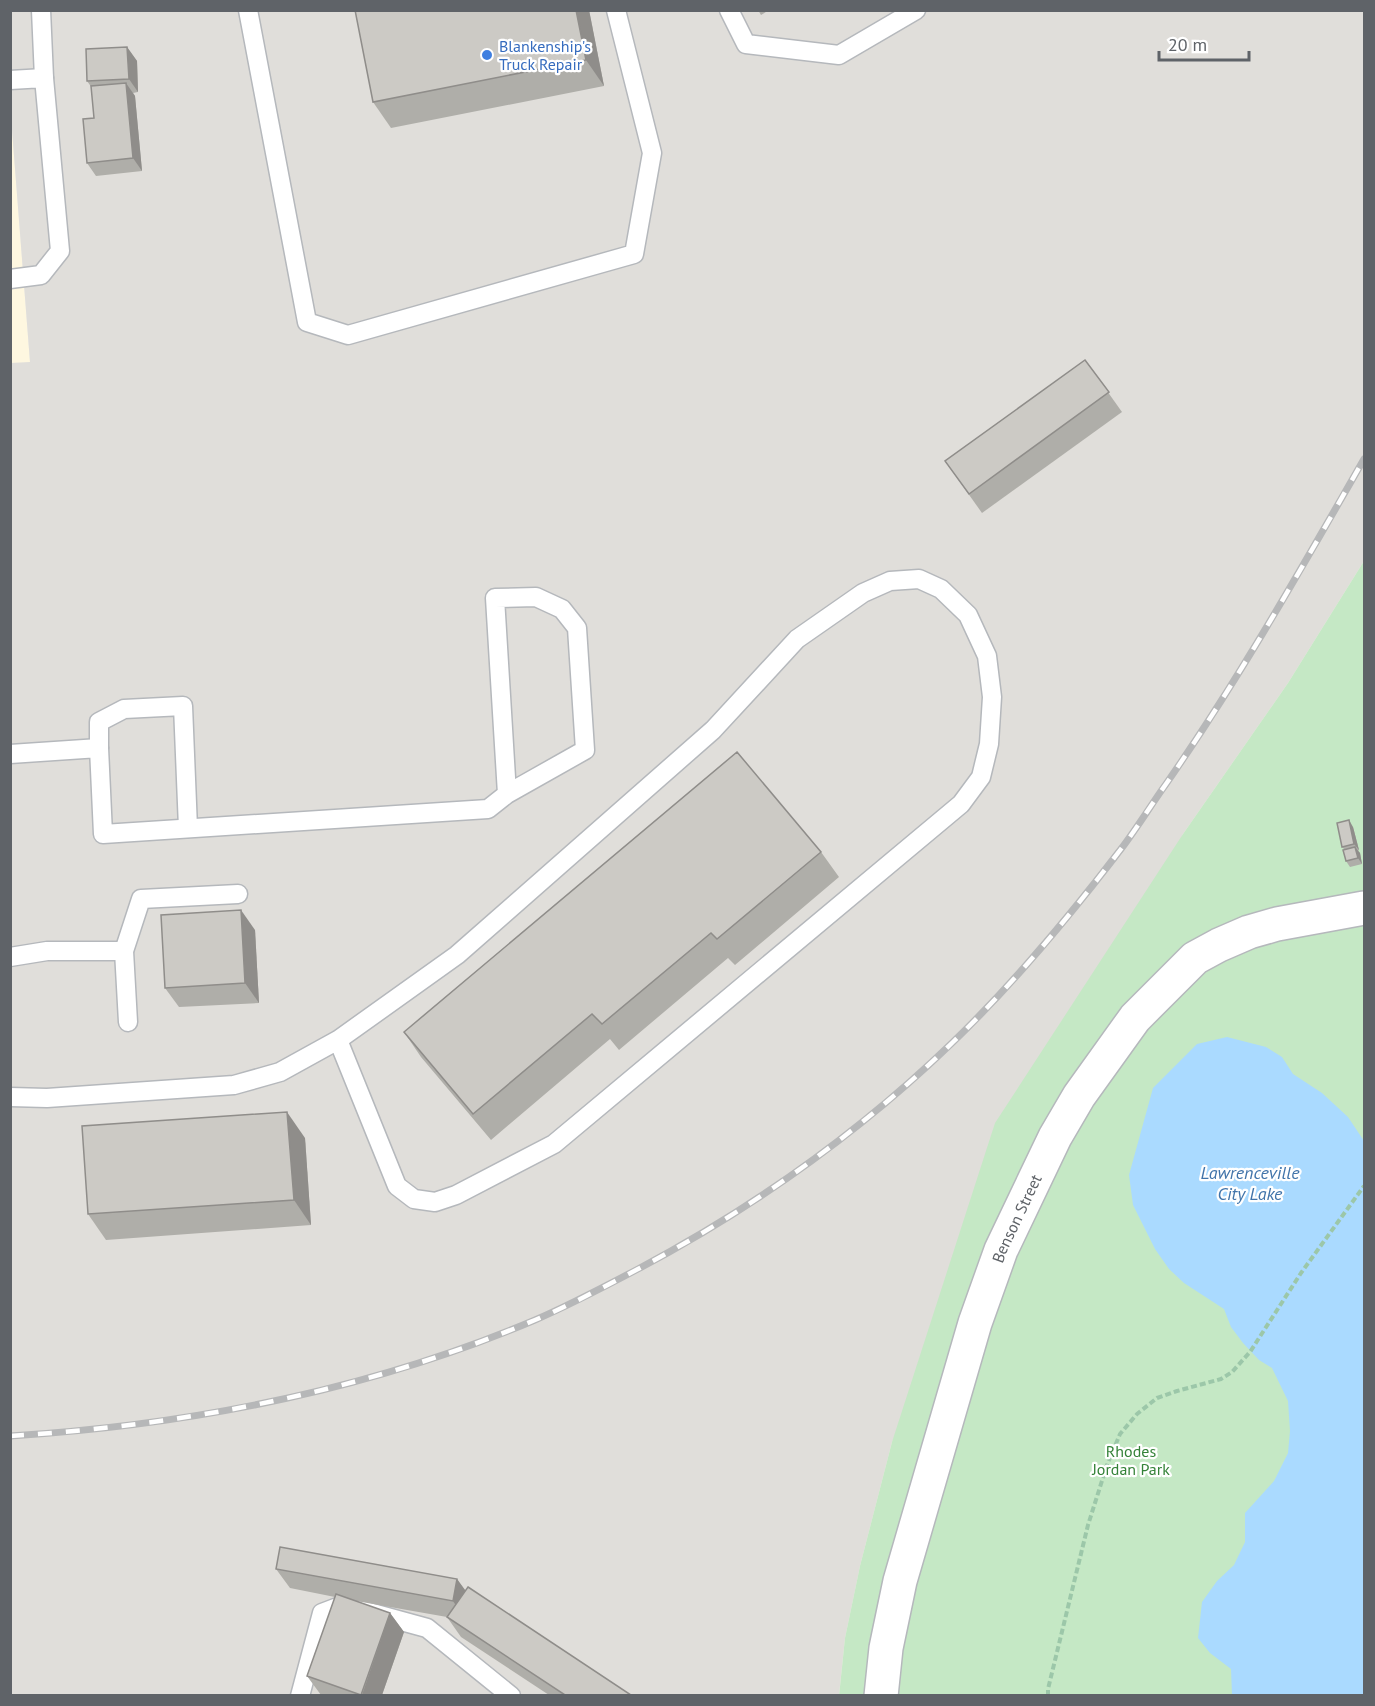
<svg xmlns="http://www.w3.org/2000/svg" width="1375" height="1706" font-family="'PT Sans',sans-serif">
	<rect width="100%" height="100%" fill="#f1efe8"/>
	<!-- commercial -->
	<polygon fill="#fef7e0" points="11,117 30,363 11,363"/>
	<!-- industrial -->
	<polygon fill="#e0deda" points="11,11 1364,11 1364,561 1288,683 1183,834 892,1442 860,1566 845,1638 839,1695 11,1695 10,363 30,362 11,117"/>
	<!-- green -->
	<polygon fill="#c5e8c5" points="1364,561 1364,1695 839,1696 845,1638 860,1566 892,1442 995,1123 1183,834 1288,683"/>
	<!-- water -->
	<polygon fill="#aadaff" points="1227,1037 1266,1047 1282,1057 1293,1074 1322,1093 1348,1117 1364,1141 1364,1695 1232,1695 1231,1669 1210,1653 1198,1638 1202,1602 1217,1581 1234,1565 1245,1542 1245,1513 1274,1481 1288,1453 1290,1431 1288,1401 1272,1368 1259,1360 1243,1343 1231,1327 1224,1309 1184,1283 1169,1269 1155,1249 1133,1205 1129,1175 1153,1088 1197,1044"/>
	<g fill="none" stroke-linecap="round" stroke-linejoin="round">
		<!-- service casing -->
		<g stroke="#b5b8bc" stroke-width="21">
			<g id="service">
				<polyline points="41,10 44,78"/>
				<polyline points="248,10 307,322 348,335 634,254 652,153 616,10"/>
				<polyline points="729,10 746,44 839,55 916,10"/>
				<polyline points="10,80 44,78 60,251 41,275 10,279"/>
				<polyline points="99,748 99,722 124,709 183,706 188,828"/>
				<polyline points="10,754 99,748 103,834 488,809 507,794 585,750 577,628 562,609 536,597 495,598 507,794"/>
				<polyline points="10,957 47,951 124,951"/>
				<polyline points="128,1022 124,951 141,899 238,894"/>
				<polyline points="10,1097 47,1098 234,1085 280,1072 338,1040 457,955 713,730 797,639 863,593 890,581 919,579 941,589 968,615 987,656 992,697 989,744 981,777 961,804 554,1144 456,1195 435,1202 414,1199 397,1186 338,1040"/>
				<polyline points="300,1696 322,1613 343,1605 427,1628 511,1696"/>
			</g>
		</g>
		<!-- minor casing -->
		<g stroke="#b5b8bc" stroke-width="36">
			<g id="minor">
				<path id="s1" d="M881 1696 886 1648 900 1581 975 1323 1001 1250 1055 1137 1079 1096 1135 1018 1195 958 1219 945 1249 932 1277 924 1364 908"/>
			</g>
		</g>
		<!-- path -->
		<polyline stroke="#9cc7a9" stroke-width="4" stroke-dasharray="6 3" stroke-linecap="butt" points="1048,1696 1048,1689 1088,1525 1107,1465 1120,1434 1137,1414 1157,1398 1177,1391 1221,1379 1232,1372 1250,1352 1301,1273 1364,1186"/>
		<!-- service -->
		<use href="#service" stroke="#fff" stroke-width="18"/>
		<!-- minor -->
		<use href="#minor" stroke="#fff" stroke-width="33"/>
		<!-- rail casing -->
		<g stroke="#b6b7b8" stroke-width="7">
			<path id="rail" d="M10 1436C189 1425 370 1390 535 1320 570 1305 604 1287 638 1269 753 1208 859 1133 953 1042 1014 983 1069 917 1121 849 1137 828 1151 805 1166 784 1239 679 1301 569 1364 459"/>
		</g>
		<!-- rail -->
		<use href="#rail" stroke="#fff" stroke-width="4.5" stroke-dasharray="14" stroke-linecap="butt"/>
	</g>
	<!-- wall -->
	<g fill="#afaea9">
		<polygon points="355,10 589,10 604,86 391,128 373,102"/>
		<polygon points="758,10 769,10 761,15"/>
		<polygon points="127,47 137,61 138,92 133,93 135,96 142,171 96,176 87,163 94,118 92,88 87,81"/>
		<polygon points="1085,360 1122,412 982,513 945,461"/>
		<polygon points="1353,827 1359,850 1358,851 1360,853 1362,864 1350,867 1346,861 1344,849 1342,847"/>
		<polygon points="821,852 839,877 735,965 728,958 619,1050 610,1039 491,1140 421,1057 404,1032"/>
		<polygon points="255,930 259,1003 179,1007 165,988"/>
		<polygon points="305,1138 311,1225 106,1240 88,1214"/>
		<polygon points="276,1569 457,1579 465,1591 631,1695 549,1695 461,1637 447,1617 356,1601 390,1613 404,1632 382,1695 321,1695 307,1676 335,1597 290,1588"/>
	</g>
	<!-- shaded-wall -->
	<g fill="#8f8d8a">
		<polygon points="576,10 589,10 604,86 586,60"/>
		<polygon points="127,47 137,61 138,92 129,79"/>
		<polygon points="126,83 135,96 142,171 133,158"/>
		<polygon points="1349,820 1353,827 1359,850 1354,844"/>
		<polygon points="1355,847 1360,853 1362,864 1358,858"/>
		<polygon points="241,910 255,930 259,1003 245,983"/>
		<polygon points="287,1112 305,1138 311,1225 294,1200"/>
		<polygon points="457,1579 471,1598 466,1621 453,1601"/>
		<polygon points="390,1613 404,1632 382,1695 362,1695"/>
	</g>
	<!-- building -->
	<g fill="#cccac5" stroke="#8f8d8a" stroke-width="1.5">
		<polygon points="355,10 576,10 586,60 373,102"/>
		<polygon points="127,47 129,79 87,81 86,49"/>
		<polygon points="126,83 133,158 87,163 83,119 94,118 91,86"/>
		<polygon points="1085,360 1109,392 969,494 945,461"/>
		<polygon points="737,752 821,852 717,939 711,933 602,1024 592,1014 473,1114 404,1032"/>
		<polygon points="1349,820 1354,844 1342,847 1337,823"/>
		<polygon points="1355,847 1358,858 1346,861 1343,850"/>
		<polygon points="241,910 245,983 165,988 161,915"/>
		<polygon points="287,1112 294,1200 88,1214 82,1126"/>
		<polygon points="280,1547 457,1579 453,1601 276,1569"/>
		<polygon points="468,1587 631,1695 565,1695 447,1617"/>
		<polygon points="336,1594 390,1613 361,1695 307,1676"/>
	</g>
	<!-- markers -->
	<circle fill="#3f7fe0" stroke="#fff" stroke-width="2" cx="487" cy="55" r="6"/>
	<g text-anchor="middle" stroke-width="4.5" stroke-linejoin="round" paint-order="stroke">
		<!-- shop labels -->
		<g font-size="16" fill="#366cbe" stroke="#fff" text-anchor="start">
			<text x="499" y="52">Blankenship's<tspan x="499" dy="18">Truck Repair</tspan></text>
		</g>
		<!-- street labels -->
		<g font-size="16" fill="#5f6368" stroke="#fff">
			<text dy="6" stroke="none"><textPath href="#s1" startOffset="498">Benson Street</textPath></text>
		</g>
		<!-- park labels -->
		<g font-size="16" fill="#348238" stroke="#fff">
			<text x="1131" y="1457">Rhodes<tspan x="1131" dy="18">Jordan Park</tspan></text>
		</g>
		<!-- water labels -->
		<g font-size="18" font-style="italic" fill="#4174aa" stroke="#fff">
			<text x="1250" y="1179">Lawrenceville<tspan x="1250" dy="21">City Lake</tspan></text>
		</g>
	</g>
	<!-- border -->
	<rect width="1375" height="1706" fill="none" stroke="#5f6368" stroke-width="24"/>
	<!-- scale -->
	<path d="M1159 51v9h90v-9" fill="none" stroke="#5f6368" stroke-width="3"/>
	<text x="1168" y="51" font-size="18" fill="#5f6368" stroke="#ffffff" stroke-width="4.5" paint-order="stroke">20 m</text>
</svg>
